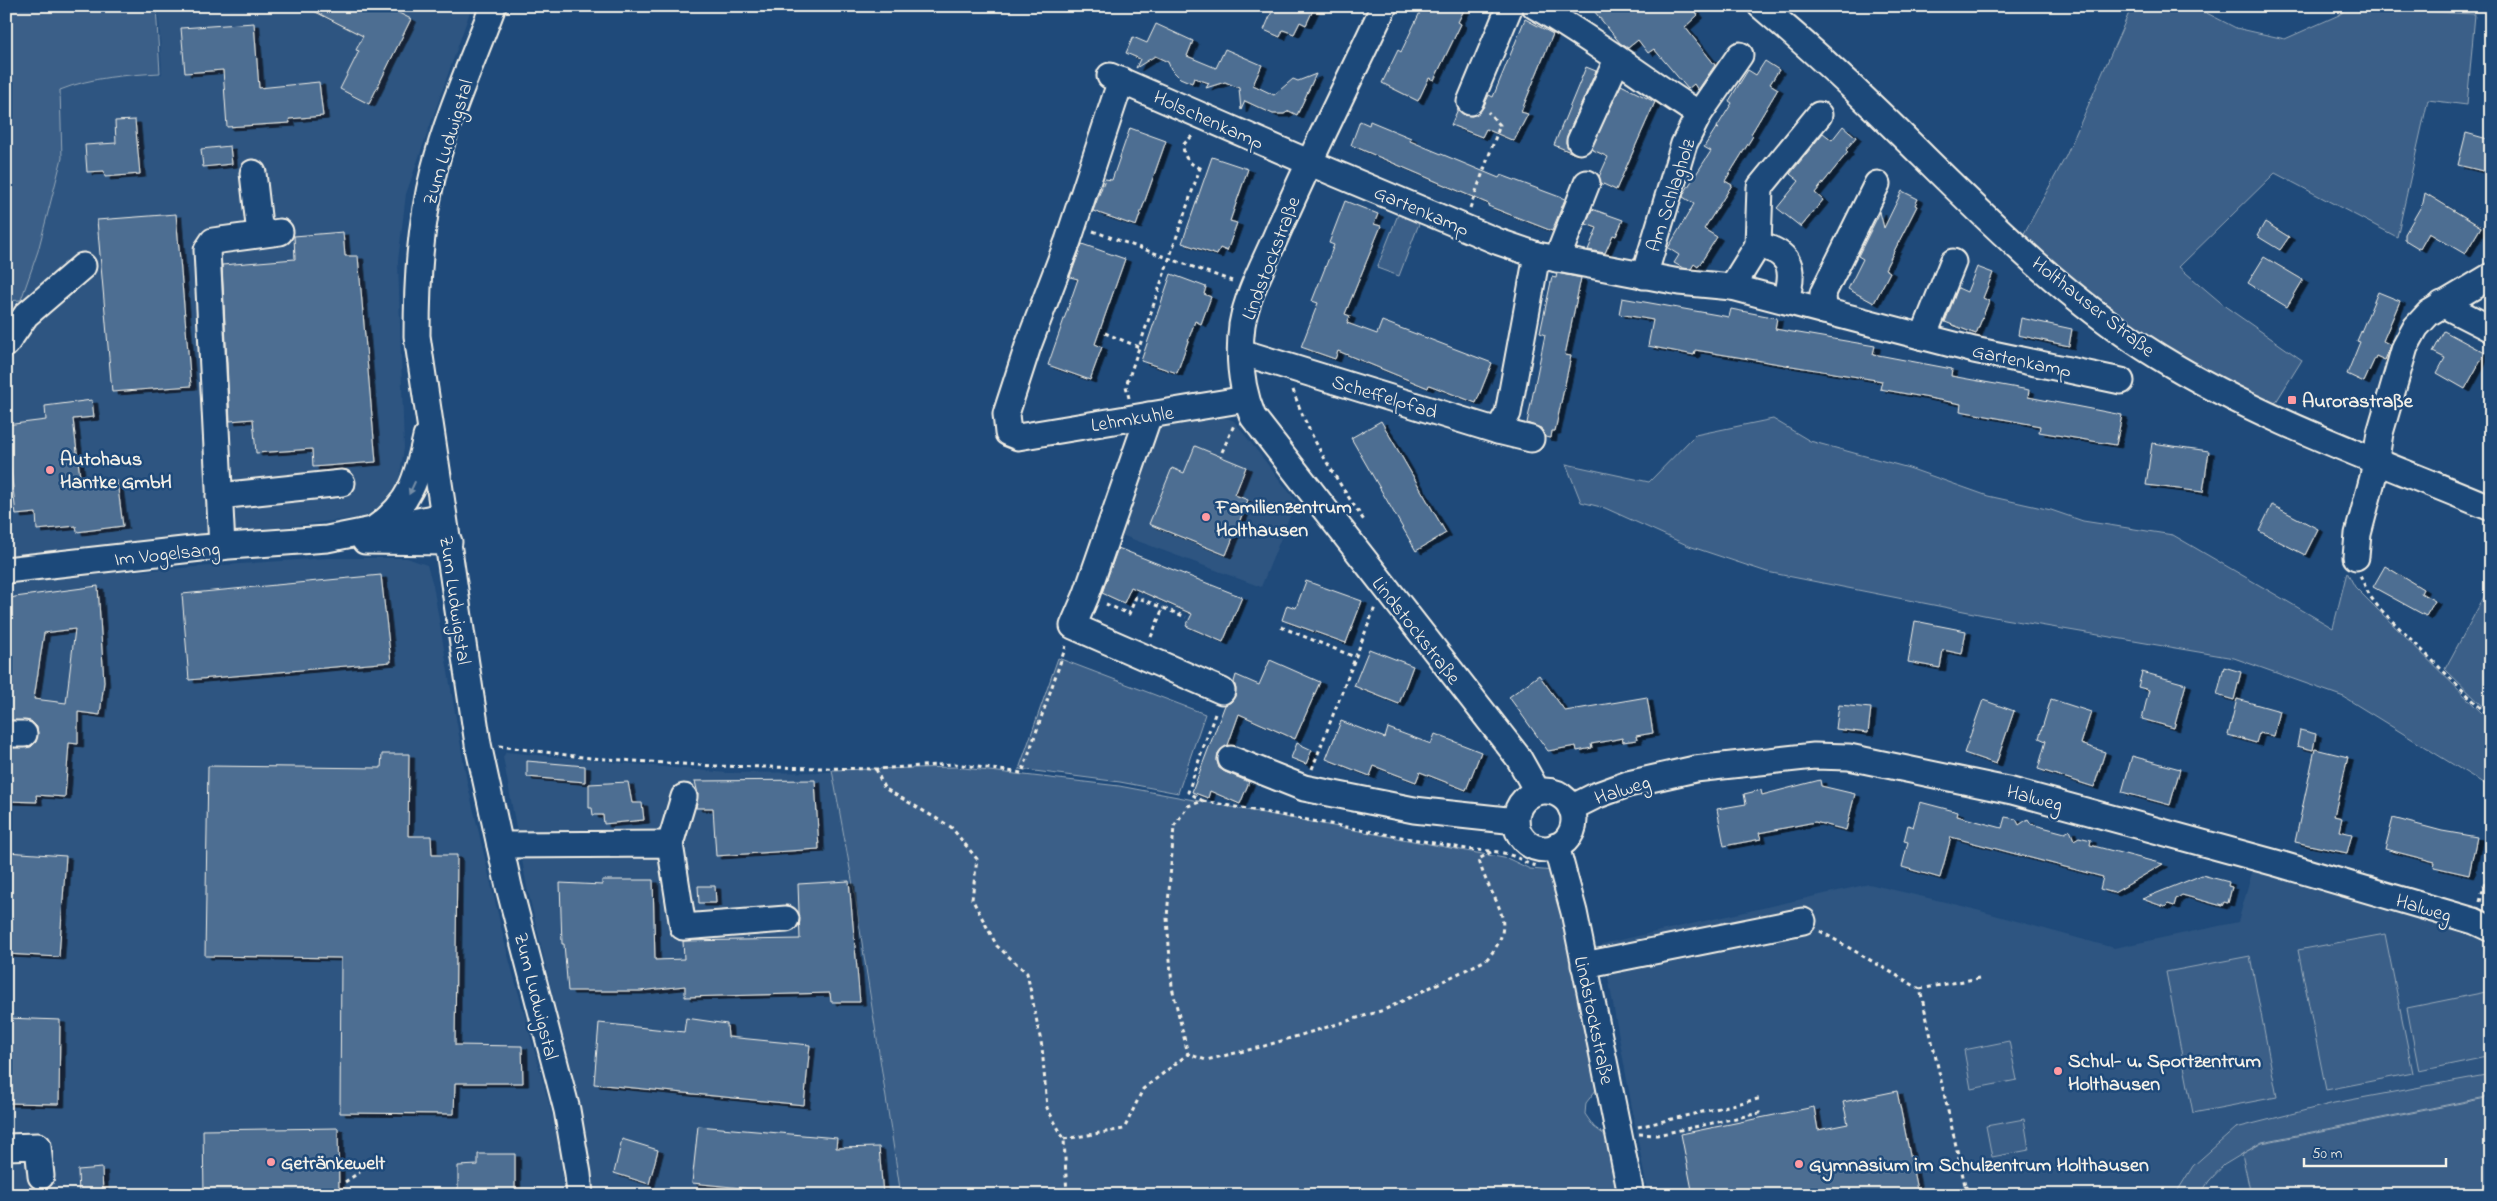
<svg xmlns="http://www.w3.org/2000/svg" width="2497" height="1201" font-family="'Indie Flower',sans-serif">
	<defs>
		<filter id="shadow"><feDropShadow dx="5.5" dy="3" stdDeviation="0" flood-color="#0009"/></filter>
	</defs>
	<rect width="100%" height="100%" fill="#1f4a7a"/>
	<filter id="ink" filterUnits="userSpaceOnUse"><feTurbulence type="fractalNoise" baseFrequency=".02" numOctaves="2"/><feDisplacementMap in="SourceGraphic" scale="10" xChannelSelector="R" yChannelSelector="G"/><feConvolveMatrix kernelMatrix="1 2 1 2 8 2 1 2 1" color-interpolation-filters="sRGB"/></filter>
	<g filter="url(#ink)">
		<!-- built -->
		<g fill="#2d5581">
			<polygon points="158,6 472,6 406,194 398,190 406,194 398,261 404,448 399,481 382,504 365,517 112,548 6,557 6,301 21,300 38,250 62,159 60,90 78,83 121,75 162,74"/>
			<polygon points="1223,416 1234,421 1296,501 1261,587 1116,533 1152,425"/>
			<polygon points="326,558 407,558 427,565 433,585 467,782 506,948 553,1118 567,1186 567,1195 6,1195 6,580"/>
			<polygon points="506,752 727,773 834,772 901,1195 591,1195 590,1170 581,1115 527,887 503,757"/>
			<polygon points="2253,869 2491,939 2491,1195 1648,1195 1602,944 1869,884 1962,906 2114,948 2238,922"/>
		</g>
		<!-- green -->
		<g fill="#3a5f88" stroke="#97a8b8">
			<path d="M6 6H156L160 73C126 75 92 77 60 90L62 158 38 251 21 300 6 301Z"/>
			<polygon points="2132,6 2193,6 2236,28 2285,39 2339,15 2350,6 2395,6 2395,10 2475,14 2467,105 2428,100 2397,237 2275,173 2179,267 2226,307 2302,360 2271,410 2161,351 2021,239 2066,156"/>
			<polygon points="1399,212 1420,221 1399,276 1377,268"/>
			<polygon points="1773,419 1810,441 1909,468 1988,496 2051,510 2083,521 2173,535 2333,628 2347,572 2355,587 2491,722 2491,788 2344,697 2234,658 2004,619 1767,572 1689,546 1605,508 1581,502 1566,464 1649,482 1695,435"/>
			<polygon points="2491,584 2491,714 2445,669"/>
			<polygon points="1058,658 1205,714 1178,793 1120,782 1019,769"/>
			<polygon points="955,767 1119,786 1509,859 1530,869 1555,871 1596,1090 1586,1103 1585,1114 1594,1127 1605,1135 1619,1195 901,1195 854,891 832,770"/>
			<polygon points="2385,934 2413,1073 2326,1090 2298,950"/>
			<polygon points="2250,956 2277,1097 2193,1113 2166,972"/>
			<polygon points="2491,991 2491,1056 2419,1071 2407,1008"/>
			<polygon points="2009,1041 2017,1080 1971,1089 1964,1050"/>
			<polygon points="2491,1074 2491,1096 2262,1142 2224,1165 2209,1181 2200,1195 2175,1195 2193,1166 2236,1128 2334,1103"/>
			<polygon points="2491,1097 2491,1195 2251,1195 2242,1154 2262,1143"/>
			<polygon points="2024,1119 2029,1150 1992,1157 1986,1126"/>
		</g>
		<!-- building -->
		<g fill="#4d6e92" stroke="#f4f1e8" fill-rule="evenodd" filter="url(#shadow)">
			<polygon points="304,6 385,6 411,19 369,104 340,89 359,51 356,50 363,36"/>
			<polygon points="1267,6 1315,6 1306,25 1300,22 1294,34 1283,30 1280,37 1264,30 1273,9"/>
			<polygon points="1423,6 1466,6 1458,22 1461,24 1434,80 1429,78 1418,101 1382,83 1398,50 1401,52"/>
			<polygon points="1590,6 1691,6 1698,15 1685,27 1715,65 1698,90 1694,84 1688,89 1654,49 1648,53 1638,40 1628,48 1620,43"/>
			<polygon points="1525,19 1553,34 1521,112 1528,114 1514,141 1486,129 1482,137 1451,125 1458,109 1464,115 1472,116 1483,108 1489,95 1493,97"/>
			<polygon points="254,23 259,88 319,82 323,116 289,119 290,123 227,127 223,70 185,73 181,28"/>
			<polygon points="1156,24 1193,41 1187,56 1216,68 1225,49 1262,65 1253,85 1274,95 1293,79 1298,81 1316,74 1297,115 1289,111 1284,114 1273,114 1245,101 1241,110 1239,88 1225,82 1206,88 1209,83 1194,78 1192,83 1180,78 1171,69 1168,62 1155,56 1136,68 1140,59 1126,53 1133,37 1147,43"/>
			<polygon points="1765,61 1779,70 1770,84 1778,89 1751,134 1753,136 1725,181 1732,185 1704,229 1717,237 1698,267 1694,264 1691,269 1683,268 1674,263 1679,255 1668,248 1694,204 1683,197 1684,193 1711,151 1704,147 1716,128 1719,129 1717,127 1732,103 1729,101 1738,86 1748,70 1756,75"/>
			<polygon points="1586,67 1596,71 1567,136 1566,143 1573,153 1554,145"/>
			<polygon points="1621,85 1655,102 1616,190 1601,183 1599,177 1608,157 1591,149"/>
			<polygon points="135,120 140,174 105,177 104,171 87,172 85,145 116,143 115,121"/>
			<polygon points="1360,121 1369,125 1370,121 1411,138 1410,141 1499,178 1501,175 1565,199 1552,231 1488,206 1489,204 1351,145"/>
			<polygon points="1843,126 1856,137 1846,150 1848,152 1815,193 1823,200 1801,227 1777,208 1799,181 1790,174 1823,133 1832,140"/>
			<polygon points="1130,128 1166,141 1136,226 1093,211 1105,179 1112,180"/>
			<polygon points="2466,133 2491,140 2491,173 2458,165"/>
			<polygon points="230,146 232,164 203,167 201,149"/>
			<polygon points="1212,157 1248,169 1230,221 1237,223 1227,251 1220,248 1217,255 1182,243"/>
			<polygon points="1902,191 1918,199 1915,205 1917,206 1885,269 1890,272 1874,303 1848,289 1863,259 1858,256 1880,212 1884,228"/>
			<polygon points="2425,193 2481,227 2465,254 2429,233 2420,249 2405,240 2405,234 2423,203"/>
			<polygon points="1345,201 1378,214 1374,224 1381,226 1345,314 1350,316 1347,323 1377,334 1382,321 1492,363 1476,403 1429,385 1428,388 1338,351 1335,359 1301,347 1318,303 1312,301 1334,245 1329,243"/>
			<polygon points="1592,209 1623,220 1616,236 1613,235 1605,253 1588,250 1597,228 1586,224"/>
			<polygon points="176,214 191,386 112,392 97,220"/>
			<polygon points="2265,222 2289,237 2280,250 2257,236"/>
			<polygon points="343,232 345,256 358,256 376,462 313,467 312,449 256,453 253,419 230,421 222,265 295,259 294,236"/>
			<polygon points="1082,244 1125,259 1095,344 1102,347 1090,380 1048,365 1078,279 1070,277"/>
			<polygon points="2264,257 2303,280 2287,307 2248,283"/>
			<polygon points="1977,267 1993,273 1983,298 1989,301 1976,334 1945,322 1958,288 1967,292"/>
			<polygon points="1557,273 1581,278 1565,355 1571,356 1555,431 1552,431 1551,438 1545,437 1541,428 1527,423 1545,335 1540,333 1552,277 1556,278"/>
			<polygon points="1171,274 1206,287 1204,294 1211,297 1201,324 1195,321 1177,373 1141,361"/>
			<polygon points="2378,292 2400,301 2383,341 2391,345 2385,360 2376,356 2364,382 2347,374 2360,342 2357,341"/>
			<polygon points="1622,298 1729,317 1731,309 1777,318 1775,329 1875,346 1873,354 1952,369 1951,376 2029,390 2028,397 2122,415 2116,445 2039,432 2040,426 1960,411 1961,404 1880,389 1882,381 1695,350 1694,355 1648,346 1653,320 1619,314"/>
			<polygon points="2021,318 2072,329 2069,346 2018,335"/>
			<polygon points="2444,331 2485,353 2465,389 2437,373 2445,358 2433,352"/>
			<polygon points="92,400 94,417 73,419 81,485 117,481 123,526 77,532 76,526 37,530 36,513 16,515 6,425 46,420 45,406"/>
			<polygon points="1381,421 1446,533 1416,551 1351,438"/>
			<polygon points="2152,443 2209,451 2203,492 2146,485"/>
			<polygon points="1195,446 1246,467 1235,495 1248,500 1226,555 1149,524 1172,468 1184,473"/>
			<polygon points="2272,505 2318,529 2305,555 2259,531"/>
			<polygon points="1118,548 1242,597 1223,642 1186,626 1192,614 1131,587 1124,603 1102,593"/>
			<polygon points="2385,566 2423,589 2421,593 2435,601 2426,616 2373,587"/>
			<polygon points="381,575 391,662 189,680 182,594"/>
			<polygon points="1306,581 1362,601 1346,643 1282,620 1287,605 1296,608"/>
			<path d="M98 586 104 682 100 715 78 712V744L69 743 65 797 36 795 37 802 6 801V748L31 747 36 742 38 734 37 727 31 721 6 720V600L15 597ZM75 629 66 703 34 699 44 633Z"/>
			<polygon points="1915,621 1966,631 1962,654 1943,650 1940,668 1908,662"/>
			<polygon points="1369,649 1413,666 1399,704 1354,686"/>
			<polygon points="1270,660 1320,682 1295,739 1239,714 1228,745 1218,753 1217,761 1219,768 1225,772 1249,782 1240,804 1210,791 1208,798 1192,792 1225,705 1231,702 1235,696 1236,689 1234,682 1236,675 1259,685"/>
			<polygon points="2224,667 2241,672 2234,700 2217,695"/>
			<polygon points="2142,672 2186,684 2174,728 2142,719 2149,690 2138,687"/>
			<polygon points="1539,675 1565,711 1647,697 1653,733 1636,736 1637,740 1623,742 1622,738 1608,741 1591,744 1592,748 1577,751 1576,746 1548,751 1509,697"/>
			<polygon points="2051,699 2091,712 2081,744 2105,752 2094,787 2038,769 2046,741 2039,738"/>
			<polygon points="2237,699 2280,711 2274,736 2259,733 2256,743 2228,735"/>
			<polygon points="1983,700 2014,711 1996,764 1964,753"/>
			<polygon points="1839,705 1871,708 1868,733 1836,729"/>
			<polygon points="1341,721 1385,738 1388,728 1431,744 1435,734 1481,752 1466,790 1420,772 1416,782 1374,766 1370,776 1326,759"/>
			<polygon points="2300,730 2316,734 2313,750 2297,746"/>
			<polygon points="1297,743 1312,750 1306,764 1291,758"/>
			<polygon points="2315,749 2348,757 2334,816 2342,818 2339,831 2352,834 2347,853 2295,842"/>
			<polygon points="382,754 409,754 408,836 431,836 432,855 457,855 455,1045 522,1046 523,1083 455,1083 454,1114 340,1113 341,958 205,956 208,766 381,768"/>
			<polygon points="2132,756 2180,769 2170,805 2122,792"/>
			<polygon points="527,761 585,766 585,782 527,777"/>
			<polygon points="815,780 819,849 716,856 713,808 696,808 698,794 695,781"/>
			<polygon points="1820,780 1821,786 1855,794 1846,830 1815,822 1759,833 1761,839 1724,846 1717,809 1746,804 1744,794 1761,790 1762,795"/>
			<polygon points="628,782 632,803 642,803 644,820 604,824 603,815 593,815 592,808 589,808 589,784"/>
			<polygon points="1920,802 1958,812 1957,816 2002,828 2005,817 2016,819 2019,825 2028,819 2031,824 2065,833 2070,830 2074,840 2079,837 2091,840 2090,845 2163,864 2114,893 2100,889 2103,877 1951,837 1940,878 1902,867 1908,842 1904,841 1908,825 1913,827"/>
			<polygon points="2393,818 2442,831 2477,837 2469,875 2434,867 2435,862 2385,849"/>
			<polygon points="6,852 66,856 59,957 6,954"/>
			<polygon points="2202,875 2229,882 2228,886 2232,887 2228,903 2224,902 2222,906 2182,895 2176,899 2174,906 2168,904 2165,907 2142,899"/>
			<polygon points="602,880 653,880 655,960 684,959 683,941 800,939 798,884 849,881 860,1002 831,1002 830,993 685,997 685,986 640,991 568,991 564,944 562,944 560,883 602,885"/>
			<polygon points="698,886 715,886 716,903 699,903"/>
			<polygon points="6,1018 60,1020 59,1104 6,1103"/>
			<polygon points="686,1018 727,1024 728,1037 810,1045 804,1105 594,1084 599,1023 684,1032"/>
			<polygon points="1897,1091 1918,1195 1693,1195 1681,1134 1814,1107 1818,1130 1848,1124 1843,1102"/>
			<polygon points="698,1126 837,1138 836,1148 879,1147 883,1195 811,1195 692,1183"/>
			<polygon points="338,1128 339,1195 204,1195 203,1130"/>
			<polygon points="622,1139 658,1150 649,1184 614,1173"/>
			<polygon points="478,1154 515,1154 515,1191 477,1190 478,1195 458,1195 458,1166 478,1165"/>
			<polygon points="102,1168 103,1195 79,1195 78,1170"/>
		</g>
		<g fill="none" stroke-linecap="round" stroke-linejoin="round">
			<!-- minor casing -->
			<g stroke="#f4f1e8" stroke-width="29">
				<g id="minor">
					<path d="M493 6C473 60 448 114 434 170 420 225 417 280 417 336L478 744 509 887 567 1110 578 1174 580 1195"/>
					<path d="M1384 6C1348 83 1310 158 1276 236 1264 264 1247 295 1242 325 1238 357 1241 388 1253 417L1518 757 1537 791"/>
					<path d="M1535 6C1592 38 1644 79 1699 114L1684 144 1644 276"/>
					<path d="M1761 6C1801 40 1840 75 1878 112 1967 198 2053 291 2159 357 2263 421 2379 461 2491 508"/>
					<polyline points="1110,76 1308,162 1499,242 1537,255 1679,282 1732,287 1974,350 2121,381"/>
					<polyline points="1121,80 1068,241 1028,346 1006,414 1008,433 1018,437 1246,399"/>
					<polyline points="1470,102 1510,6"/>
					<polyline points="1699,114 1740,55"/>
					<polyline points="1580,141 1617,60"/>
					<polyline points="253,173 260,234"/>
					<polyline points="1758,245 1760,187 1819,115"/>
					<polyline points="1557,259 1587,183"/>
					<path d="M1732 287 1758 245C1792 253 1795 269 1786 300"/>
					<polyline points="2442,304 2491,329"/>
					<polyline points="1824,311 1823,293 1877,184"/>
					<polyline points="1923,337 1953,262"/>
					<polyline points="6,344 26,315 83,266"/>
					<polyline points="1241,352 1498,431 1531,439"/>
					<polyline points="1149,415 1086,596 1073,626 1222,691"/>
					<polyline points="1498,431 1508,413 1537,255"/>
					<polyline points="219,496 342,483"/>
					<path d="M374 529C411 504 417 478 426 437"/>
					<polyline points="365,541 449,542"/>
					<polyline points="222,547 207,250 213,241 280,232"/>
					<polyline points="2356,557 2358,534 2373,477 2380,433 2405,347 2416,327 2429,313 2491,276"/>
					<polyline points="6,570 201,548 327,539 443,516"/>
					<polyline points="6,734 24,734"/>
					<polyline points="1231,759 1304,788 1414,810 1516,821"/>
					<circle cx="1545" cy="820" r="29"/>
					<polyline points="1571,808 1595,796 1628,784 1695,769 1814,756 1849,757 2012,791 2276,863 2474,921 2491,929"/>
					<polyline points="670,844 684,797"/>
					<polyline points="500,845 670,844 683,927 786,919"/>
					<polyline points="1556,846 1574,912 1631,1195"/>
					<polyline points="1584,965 1803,921"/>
					<polyline points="6,1147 38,1146 41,1176"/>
				</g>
			</g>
			<!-- path -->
			<g stroke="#f4f1e8" stroke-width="3" stroke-dasharray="4 4" stroke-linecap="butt">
				<path d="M1192 136 1183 145C1184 158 1188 163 1200 168"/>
				<polyline points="1470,208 1500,125 1488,112"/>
				<polyline points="1093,231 1232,281"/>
				<polyline points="1105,333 1139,347"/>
				<path d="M1293 390C1309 438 1337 480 1365 522"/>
				<polyline points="1129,398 1126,386 1200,168 1205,170"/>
				<polyline points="1222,452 1234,425"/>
				<polyline points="2360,576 2370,596 2379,608 2491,718"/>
				<polyline points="1106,604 1129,614 1136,597 1163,608"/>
				<polyline points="1281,627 1355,657"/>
				<polyline points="1151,637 1163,608 1186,617"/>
				<polyline points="499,746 590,758 712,766 876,769 955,764 1022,773 1066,646"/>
				<polyline points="876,769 884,788 951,827 977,859 972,899 997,946 1027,973 1042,1047 1047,1108 1064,1139 1067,1195"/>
				<polyline points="1312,769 1375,607"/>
				<polyline points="1203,801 1188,792 1216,711"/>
				<path d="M1491 852 1479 859C1487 899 1524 919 1486 960L1384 1010 1261 1047 1206 1060 1188 1054 1172 987 1167 918 1174 826 1188 806 1203 801 1467 849C1480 851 1498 850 1510 855 1523 859 1525 865 1539 866"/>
				<polyline points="2480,902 2491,859"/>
				<polyline points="1820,931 1920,989 1965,1185 1964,1195"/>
				<polyline points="1920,989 1979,978"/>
				<polyline points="1638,1127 1762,1098"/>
				<polyline points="1639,1134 1657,1135 1764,1112"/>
				<polyline points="1064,1139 1124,1129 1143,1089 1188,1054"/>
				<polyline points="345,1182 360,1172"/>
				<polyline points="1965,1185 1970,1195"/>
			</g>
			<!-- minor -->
			<use href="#minor" stroke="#1f4a7a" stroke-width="25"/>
		</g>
		<!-- one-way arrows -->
		<defs><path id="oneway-solid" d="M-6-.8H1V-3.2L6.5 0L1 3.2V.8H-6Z" transform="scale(1.25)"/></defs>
		<use fill="#748da6" href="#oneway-solid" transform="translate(412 488) rotate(115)"/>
	</g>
	<!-- markers -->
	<g fill="#ff9aa2" stroke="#1f4a7a" stroke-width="2">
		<rect x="2287" y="395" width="10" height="10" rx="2.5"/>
		<circle cx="50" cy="470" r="5"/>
		<circle cx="1206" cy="517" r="5"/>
		<circle cx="2058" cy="1071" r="5"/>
		<circle cx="271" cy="1162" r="5"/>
		<circle cx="1799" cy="1164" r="5"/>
	</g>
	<g text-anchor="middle" stroke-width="5" stroke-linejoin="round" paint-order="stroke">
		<!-- street labels -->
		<g font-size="20" fill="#f4f1e8" stroke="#1f4a7a">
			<text transform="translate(1209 119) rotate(24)" y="7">Holschenkamp</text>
			<text transform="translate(447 142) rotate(-73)" y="7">Zum Ludwigstal</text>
			<text transform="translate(1670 195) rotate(-72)" y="7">Am Schlagholz</text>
			<text transform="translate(1422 210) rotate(23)" y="7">Gartenkamp</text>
			<text transform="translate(1270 258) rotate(-69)" y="7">Lindstockstraße</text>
			<text transform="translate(2094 306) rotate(38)" y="7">Holthauser Straße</text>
			<text transform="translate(2022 360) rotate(12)" y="7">Gartenkamp</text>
			<text transform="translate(1385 396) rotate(17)" y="7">Scheffelpfad</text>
			<text transform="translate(1132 418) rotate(-9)" y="7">Lehmkuhle</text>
			<text transform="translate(167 553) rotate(-6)" y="7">Im Vogelsang</text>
			<text transform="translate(456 600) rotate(82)" y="7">Zum Ludwigstal</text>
			<text transform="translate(1417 630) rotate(52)" y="7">Lindstockstraße</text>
			<text transform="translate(1622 789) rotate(-18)" y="7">Halweg</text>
			<text transform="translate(2035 797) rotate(15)" y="7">Halweg</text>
			<text transform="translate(2424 907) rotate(17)" y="7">Halweg</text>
			<text transform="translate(537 996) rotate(76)" y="7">Zum Ludwigstal</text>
			<text transform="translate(1595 1020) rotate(78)" y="7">Lindstockstraße</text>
		</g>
		<!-- poi labels -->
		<g font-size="20" font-weight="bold" fill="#f4f1e8" stroke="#1f4a7a" text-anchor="start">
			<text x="2302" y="407">Aurorastraße</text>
			<text x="60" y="465">Autohaus<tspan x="60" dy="23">Hantke GmbH</tspan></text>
			<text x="1216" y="513">Familienzentrum<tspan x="1216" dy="23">Holthausen</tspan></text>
			<text x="2068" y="1067">Schul- u. Sportzentrum<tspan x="2068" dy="23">Holthausen</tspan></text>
			<text x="281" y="1169">Getränkewelt</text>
			<text x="1809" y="1171">Gymnasium im Schulzentrum Holthausen</text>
		</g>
	</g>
	<!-- margin -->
	<rect width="2497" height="1201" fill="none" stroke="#1f4a7a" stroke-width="25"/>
	<rect x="12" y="12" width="2472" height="1176" fill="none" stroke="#f4f1e8" stroke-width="2" filter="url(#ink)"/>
	<!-- scale -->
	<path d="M2304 1158v8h142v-8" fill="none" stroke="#f4f1e8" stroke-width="2.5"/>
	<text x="2312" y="1158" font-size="15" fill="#f4f1e8" stroke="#1f4a7a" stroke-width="4" paint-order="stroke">50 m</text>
</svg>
